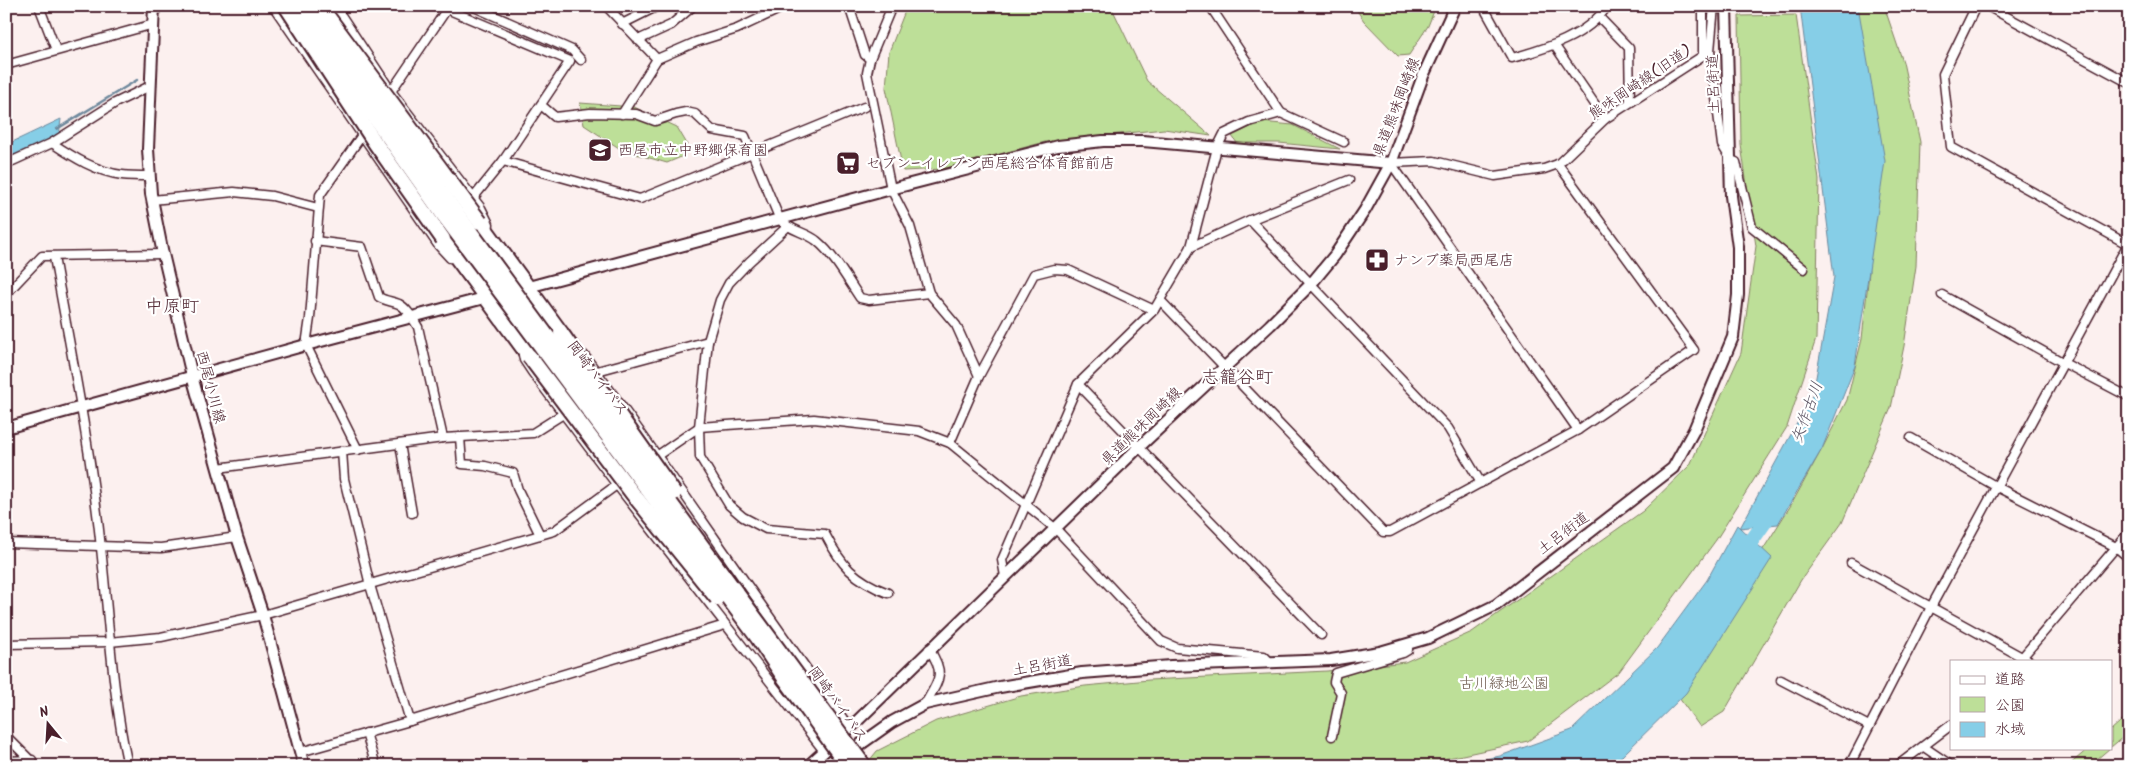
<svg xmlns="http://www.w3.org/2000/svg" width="2135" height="772" font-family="Kalam,'Klee One',sans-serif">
	<rect width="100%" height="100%" fill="#fcf0ef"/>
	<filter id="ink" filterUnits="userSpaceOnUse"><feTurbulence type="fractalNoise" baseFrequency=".02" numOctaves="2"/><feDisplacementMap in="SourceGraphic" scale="10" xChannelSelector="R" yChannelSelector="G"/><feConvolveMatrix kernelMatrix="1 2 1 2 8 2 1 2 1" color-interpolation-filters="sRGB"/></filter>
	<g filter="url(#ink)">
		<!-- green -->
		<g fill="#bddf98" stroke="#847f62">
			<polygon points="907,6 1111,6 1147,81 1211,136 1164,129 1045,142 943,169 903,171 886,88 889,52"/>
			<polygon points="1354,6 1436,6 1428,26 1409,55 1398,56 1364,21"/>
			<polygon points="1830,6 1884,6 1903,62 1920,142 1916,266 1904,346 1891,408 1842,523 1801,580 1724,712 1700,727 1674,691 1791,505 1822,449 1847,400 1862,339 1869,272"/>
			<polygon points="1796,15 1819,180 1816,339 1787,427 1716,540 1619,672 1528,741 1411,766 865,766 877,751 936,721 1021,696 1085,686 1149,680 1327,671 1405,662 1472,632 1643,511 1690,465 1741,353 1756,246 1741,145 1739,16"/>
			<polygon points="580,103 634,107 677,127 687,144 681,157 667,163 622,150 584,125"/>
			<polygon points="1261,122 1293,125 1340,149 1279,143 1237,143 1232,136"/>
			<polygon points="2129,714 2129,732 2111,747 2111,730"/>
			<polygon points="2089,748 2110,748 2089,766 2068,766"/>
		</g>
		<!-- water -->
		<g fill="#86cee7" stroke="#6e889c">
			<polygon points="1800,6 1858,6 1885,161 1855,366 1822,449 1778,524 1740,528 1772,558 1686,693 1622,756 1606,766 1451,766 1500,756 1572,730 1657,648 1707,580 1737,525 1740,528 1813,394 1834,277"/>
			<polygon points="61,119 59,136 6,159 6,145"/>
		</g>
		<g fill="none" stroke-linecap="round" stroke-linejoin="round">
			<!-- stream -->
			<polyline stroke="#6e889c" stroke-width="2.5" points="57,129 137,80"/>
			<!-- river -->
			<polyline stroke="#86cee7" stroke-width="15" points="1741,556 1774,509"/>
			<!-- street casing -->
			<g stroke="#4a1f2b" stroke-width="11">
				<g id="street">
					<polyline points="39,6 56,50"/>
					<polyline points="273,6 438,245 450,258"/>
					<polyline points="335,6 391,91 481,208 489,224 488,230"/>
					<polyline points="472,6 572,50 581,60"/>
					<polyline points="606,6 657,59 622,114"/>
					<polyline points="849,6 865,55 870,59"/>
					<polyline points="892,6 870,59 867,73 891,189 910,226 929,293 956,325 979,376"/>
					<polyline points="1210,6 1281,113 1344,142"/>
					<path d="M1483 6 1512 58C1545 49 1588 36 1607 6"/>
					<polyline points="1714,6 1710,51 1722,145 1731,160 1736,162 1752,227 1804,269"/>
					<polyline points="1976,6 1943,74 1951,147 2129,245"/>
					<polyline points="1987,6 2129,83"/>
					<polyline points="447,9 570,61 503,161 474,197"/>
					<polyline points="1600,18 1629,48 1630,102"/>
					<polyline points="622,24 658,6"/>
					<polyline points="638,40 671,25 693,6"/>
					<polyline points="1555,46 1605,119"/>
					<polyline points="1703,56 1703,6"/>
					<polyline points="657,59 696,42 737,29 786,6"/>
					<polyline points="6,65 154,24"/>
					<polyline points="386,99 449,6"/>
					<path d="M541 105 555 117 590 113 636 114 655 121 676 114 686 112 695 114 712 130 745 136 780 220C791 231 806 232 817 241 835 256 847 279 860 298L869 300 929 293"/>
					<path d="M52 143C73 157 97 172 122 175 131 176 141 176 150 176"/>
					<polyline points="503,161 640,199 864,107"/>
					<polyline points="1391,163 1434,161 1495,176 1544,169 1558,164 1605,119 1710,51"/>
					<polyline points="1391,163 1578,430"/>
					<polyline points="6,164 52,143 115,103 150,86"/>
					<polyline points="152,200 234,192 272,196 318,208"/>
					<polyline points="1250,220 1448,428 1481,483"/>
					<path d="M787 227 749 262 729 283 720 300 708 341 699 427 700 457 729 505 743 517 766 529 825 534C841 565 854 580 888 593"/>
					<path d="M315 241 362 247 379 297C385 301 392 301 399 304 407 308 413 319 418 327L443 438"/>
					<polyline points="1191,247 1250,220 1349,180"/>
					<path d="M54 257C71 353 91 450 101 548 109 621 112 694 128 766"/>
					<polyline points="6,294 42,256 163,254"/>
					<polyline points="1942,295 2064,363 2129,397"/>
					<polyline points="1161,301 1383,532 1390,532 1578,430 1694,350 1558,164"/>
					<polyline points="523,355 524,360 532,372 617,485 824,751"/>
					<path d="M584 355C676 477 758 606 850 728"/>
					<polyline points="597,371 708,341"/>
					<polyline points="1078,384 1321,635"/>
					<polyline points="460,437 462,464 485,466 513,473 518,490 540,535"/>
					<polyline points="1911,438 1997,487 2116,547 2129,558"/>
					<polyline points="950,443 979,376 1034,274 1054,269 1068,270 1154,310"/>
					<polyline points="400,444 412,513"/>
					<polyline points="358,450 306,345 310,318 320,195 367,128"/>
					<polyline points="342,451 344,479 370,585 410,721"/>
					<polyline points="648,462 699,427 814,419 919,431 950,443 1056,529 1161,641 1177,648 1264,656 1271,663"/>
					<polyline points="218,468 443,438 533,433 563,414"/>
					<polyline points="6,543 161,548 237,537"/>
					<polyline points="1851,563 2029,661"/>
					<polyline points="1005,576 1002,560 1078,384 1154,310 1191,247 1217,148 1224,134 1249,122 1281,113"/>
					<polyline points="6,644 109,642 161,637 263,615 554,531 637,470"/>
					<polyline points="2019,661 2129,532"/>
					<polyline points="1781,680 1869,726"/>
					<path d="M925 704C939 680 946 674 929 649"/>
					<polyline points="366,733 376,766"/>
					<polyline points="6,736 36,766"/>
					<polyline points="1332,736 1341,693 1334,682 1336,673 1403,653 1408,650 1408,644"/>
					<polyline points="1924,747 1952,766"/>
					<polyline points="300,752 410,721 725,625"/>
					<polyline points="6,761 32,760"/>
					<polyline points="1849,766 1931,607 2129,242"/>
					<polyline points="1897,766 1951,725"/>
				</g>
			</g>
			<!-- secondary casing -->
			<g stroke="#4a1f2b" stroke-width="14">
				<g id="secondary">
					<polyline points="154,6 148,149 151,194 163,254 192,376 237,537 263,615 304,766"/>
					<polyline points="521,289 891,189 1058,146 1103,141 1143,141 1391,163"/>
					<polyline points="6,428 306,345 507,292"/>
					<polyline points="850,755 861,744 892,722 925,704 1000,687 1082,673 1171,666 1331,660 1380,652 1428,638 1496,605 1673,468 1694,430 1733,337 1738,295 1738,247 1731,196 1726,6"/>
					<polyline points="808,766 850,728 1138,448 1270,325 1311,284 1335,255 1365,210 1391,163 1423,76 1455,6"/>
				</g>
			</g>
			<!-- highway casing -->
			<g stroke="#4a1f2b" stroke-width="18">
				<g id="highway">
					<polyline points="480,222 561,333"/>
					<polyline points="443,239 529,356"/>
				</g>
			</g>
			<!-- street -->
			<use href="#street" stroke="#fff" stroke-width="8"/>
			<!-- secondary -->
			<use href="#secondary" stroke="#fff" stroke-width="10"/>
			<!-- highway -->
			<use href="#highway" stroke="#fff" stroke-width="14"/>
			<!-- highway-bridge casing -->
			<g stroke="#4a1f2b" stroke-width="18" stroke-linecap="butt">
				<g id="highway-bridge">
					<polyline points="286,6 376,144 443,239"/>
					<polyline points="296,6 442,213 758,638 786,680 848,766"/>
					<polyline points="311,6 452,207 864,766"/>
					<polyline points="325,13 480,222"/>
					<polyline points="561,333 674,493"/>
					<polyline points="529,356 633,494 717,598"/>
				</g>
			</g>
			<!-- highway-bridge -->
			<use href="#highway-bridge" stroke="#fff" stroke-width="14"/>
		</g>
	</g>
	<!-- icons -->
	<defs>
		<g id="school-square" transform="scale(1.25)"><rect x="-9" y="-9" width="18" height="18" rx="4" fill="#4a1f2b" stroke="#fff"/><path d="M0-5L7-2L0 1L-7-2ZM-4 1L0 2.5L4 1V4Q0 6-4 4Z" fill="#fff"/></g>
		<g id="supermarket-square" transform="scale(1.25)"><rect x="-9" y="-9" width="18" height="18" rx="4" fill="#4a1f2b" stroke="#fff"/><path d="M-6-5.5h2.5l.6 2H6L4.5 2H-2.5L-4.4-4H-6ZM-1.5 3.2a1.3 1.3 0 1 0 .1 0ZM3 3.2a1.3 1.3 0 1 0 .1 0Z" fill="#fff"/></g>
		<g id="pharmacy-square" transform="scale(1.25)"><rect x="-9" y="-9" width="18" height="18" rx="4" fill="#4a1f2b" stroke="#fff"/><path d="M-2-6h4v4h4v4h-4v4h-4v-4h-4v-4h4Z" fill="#fff"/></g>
	</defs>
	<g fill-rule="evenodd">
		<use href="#school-square" x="600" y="150"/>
		<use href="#supermarket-square" x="848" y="163"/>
		<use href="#pharmacy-square" x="1377" y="260"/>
	</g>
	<g text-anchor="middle" stroke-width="4.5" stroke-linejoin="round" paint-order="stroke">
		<!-- street labels -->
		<g font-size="15" fill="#4a1f2b" stroke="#fff">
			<text transform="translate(1640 82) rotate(-34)" y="5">熊味岡崎線(旧道)</text>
			<text transform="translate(1713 84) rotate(-92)" y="5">土呂街道</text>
			<text transform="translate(1396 107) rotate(-69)" y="5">県道熊味岡崎線</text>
			<text transform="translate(598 378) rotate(53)" y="5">岡崎バイパス</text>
			<text transform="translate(211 387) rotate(75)" y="5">西尾小川線</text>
			<text transform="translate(1141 426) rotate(-44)" y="5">県道熊味岡崎線</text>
			<text transform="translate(1563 533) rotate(-37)" y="5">土呂街道</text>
			<text transform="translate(1042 665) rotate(-10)" y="5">土呂街道</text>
			<text transform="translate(838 704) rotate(54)" y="5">岡崎バイパス</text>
		</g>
		<!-- poi labels -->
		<g font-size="15" fill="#4a1f2b" stroke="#fff" text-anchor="start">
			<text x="618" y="155">西尾市立中野郷保育園</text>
			<text x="866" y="168">セブン−イレブン西尾総合体育館前店</text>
			<text x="1394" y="265">ナンブ薬局西尾店</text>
		</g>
		<!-- park labels -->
		<g font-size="15" fill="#6c594c" stroke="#fff">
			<text x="1504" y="688">古川緑地公園</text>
		</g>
		<!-- water labels -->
		<g font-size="16" font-style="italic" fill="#5c5463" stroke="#fff">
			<text transform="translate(1806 412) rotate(-70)" y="6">矢作古川</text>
		</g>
		<!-- quarter labels -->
		<g font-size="18" fill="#4a1f2b" stroke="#fff">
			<text x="172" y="312">中原町</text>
			<text x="1237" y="383">志籠谷町</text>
		</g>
	</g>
	<!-- margin -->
	<rect width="2135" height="772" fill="none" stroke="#fff" stroke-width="25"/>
	<rect x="12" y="12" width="2110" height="747" fill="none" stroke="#4a1f2b" stroke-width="2" filter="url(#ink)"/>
	<!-- legend -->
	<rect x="1950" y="660" width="162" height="90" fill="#ffffff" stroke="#b7a5aa"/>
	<rect x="1960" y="676" width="25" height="8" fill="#ffffff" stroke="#b7a5aa"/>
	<text x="1995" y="684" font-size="15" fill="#4a1f2b">道路</text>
	<rect x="1960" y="697" width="25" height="15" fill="#bddf98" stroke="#b7a5aa"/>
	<text x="1995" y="710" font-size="15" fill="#4a1f2b">公園</text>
	<rect x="1960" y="722" width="25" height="15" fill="#86cee7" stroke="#b7a5aa"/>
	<text x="1995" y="734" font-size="15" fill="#4a1f2b">水域</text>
	<!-- north arrow -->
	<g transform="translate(48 724) rotate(342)" stroke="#ffffff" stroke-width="4" paint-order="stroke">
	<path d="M0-4L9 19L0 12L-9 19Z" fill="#4a1f2b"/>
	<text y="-8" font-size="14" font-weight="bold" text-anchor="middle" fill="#4a1f2b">N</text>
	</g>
</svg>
